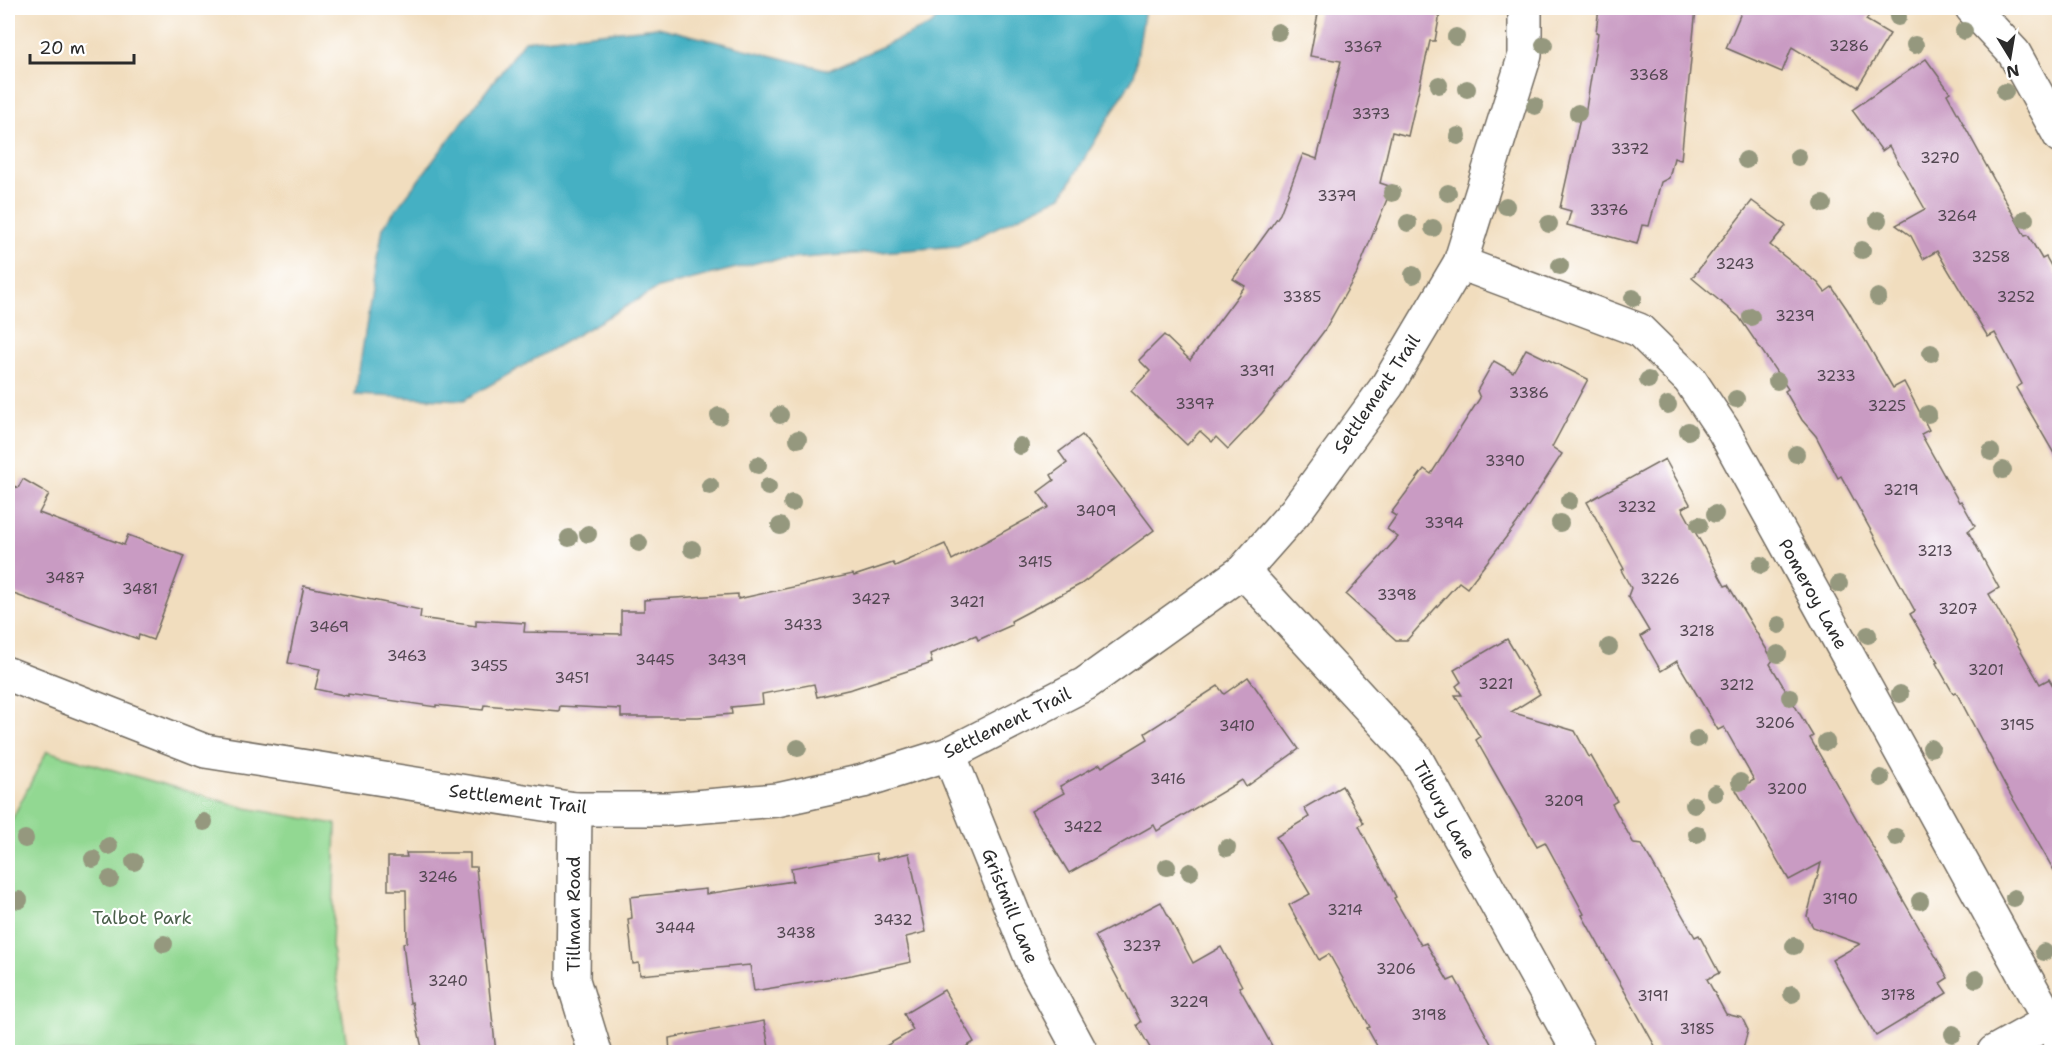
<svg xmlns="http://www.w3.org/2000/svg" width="2067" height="1060" font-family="'Shantell Sans',sans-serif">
	<rect width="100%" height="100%" fill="#fff"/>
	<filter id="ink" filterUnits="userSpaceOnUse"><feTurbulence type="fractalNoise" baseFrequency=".0167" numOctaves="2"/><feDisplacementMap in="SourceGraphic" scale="12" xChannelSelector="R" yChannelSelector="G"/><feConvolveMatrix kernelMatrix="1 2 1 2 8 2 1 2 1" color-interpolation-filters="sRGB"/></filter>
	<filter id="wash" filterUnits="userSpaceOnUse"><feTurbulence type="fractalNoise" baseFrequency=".008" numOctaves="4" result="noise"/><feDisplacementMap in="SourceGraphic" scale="24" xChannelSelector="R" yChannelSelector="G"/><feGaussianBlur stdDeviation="1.35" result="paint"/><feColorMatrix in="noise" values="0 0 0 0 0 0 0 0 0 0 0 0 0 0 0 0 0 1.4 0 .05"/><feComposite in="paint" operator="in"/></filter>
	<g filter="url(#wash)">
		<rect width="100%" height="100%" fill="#f1ddbe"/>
		<!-- green -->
		<polygon fill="#92d892" stroke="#5e825e" stroke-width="1.5" points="47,751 246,808 336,824 332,949 348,1052 8,1052 8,827"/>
		<!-- water -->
		<polygon fill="#45b0c3" stroke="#386e77" stroke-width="1.5" points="947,8 1145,8 1134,76 1062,196 958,246 764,261 658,288 464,400 355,395 382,228 524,41 658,27 829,70 931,25"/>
		<g id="blocks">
			<!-- building -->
			<g fill="#c99bc3">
				<polygon points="1319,8 1441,8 1435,41 1430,41 1408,136 1392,132 1380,183 1392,187 1357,273 1324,331 1262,413 1228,449 1216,437 1212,442 1200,431 1187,445 1131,391 1150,371 1139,360 1164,335 1190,360 1245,286 1233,279 1280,214 1303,154 1317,159 1341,61 1310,56"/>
				<polygon points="1599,8 1696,8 1681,160 1674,158 1669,178 1661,182 1649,226 1642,225 1637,244 1567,225 1571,211 1560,208 1581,114 1585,115 1598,33 1596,32"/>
				<polygon points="1743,8 1874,8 1866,20 1890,34 1858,87 1792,47 1782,72 1726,48"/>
				<polygon points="1926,59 1950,92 1947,94 2025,236 2028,235 2042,259 2046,257 2060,282 2060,464 2016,388 2022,384 1995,333 1988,337 1937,251 1923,259 1911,236 1896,225 1925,209 1889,146 1882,151 1852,110"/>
				<polygon points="1752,201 1786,226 1770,245 1818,283 1825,292 1832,287 1847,309 1893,388 1904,382 1929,430 1921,434 1959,502 1961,501 1975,526 1968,531 1999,588 1989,594 2040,684 2049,679 2060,697 2060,881 2005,785 1956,692 1953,693 1936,663 1938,662 1910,614 1915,611 1841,476 1838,478 1816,436 1802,420 1785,391 1788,389 1739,317 1692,278"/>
				<polygon points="1526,349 1588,379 1552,447 1562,454 1517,523 1467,588 1459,582 1407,640 1396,640 1346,595 1398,537 1387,529 1396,516 1391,513 1424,469 1431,474 1480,398 1477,391 1494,361 1513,372"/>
				<polygon points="1082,435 1154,530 1081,584 1011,621 1012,625 978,640 976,635 930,654 932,663 852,689 817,697 814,684 762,694 763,704 731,707 732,714 698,717 621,717 621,709 560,706 559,711 484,705 483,710 436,705 436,707 348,694 348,696 315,689 320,669 288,663 304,586 421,610 420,618 476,626 476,620 525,623 524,632 621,634 621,611 644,611 644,600 738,594 738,599 853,574 854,576 893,563 895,566 945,544 952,560 1049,507 1038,492 1054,480 1051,475 1067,463 1059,452"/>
				<polygon points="1665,459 1690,504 1682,508 1725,586 1728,585 1773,660 1770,664 1813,736 1810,738 1948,978 1940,983 1947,993 1876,1036 1832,960 1860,944 1813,927 1807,916 1821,863 1789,880 1736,790 1754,780 1724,727 1718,730 1677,661 1661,671 1641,636 1649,631 1628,596 1631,588 1621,570 1624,569 1587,502"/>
				<polygon points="23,479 49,494 39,513 124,545 128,535 184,556 153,640 139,635 138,639 8,592 8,483 18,488"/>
				<polygon points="1507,639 1540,694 1511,712 1575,731 1589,757 1591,756 1617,801 1612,804 1634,844 1642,845 1695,937 1699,935 1719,973 1707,979 1726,1014 1742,1018 1748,1030 1742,1053 1659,1053 1582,915 1584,914 1545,842 1537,846 1504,789 1476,740 1480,737 1455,695 1462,695 1456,686 1461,682 1454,670"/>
				<polygon points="1248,677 1299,749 1246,787 1242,780 1157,831 1154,825 1069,873 1031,811 1064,793 1060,786 1100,764 1102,767 1148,739 1145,733 1218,686 1224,694"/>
				<polygon points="1342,786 1364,823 1359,826 1396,897 1394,898 1421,945 1426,943 1448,981 1455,978 1496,1053 1381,1053 1367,1028 1370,1027 1329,954 1319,960 1289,905 1310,894 1276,837 1309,817 1304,808"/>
				<polygon points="406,853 470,853 470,867 476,867 496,1053 423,1053 412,1002 410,1003 403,943 407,942 406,890 388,890 388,857 407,857"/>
				<polygon points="876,853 877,860 909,853 926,932 906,937 911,962 852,975 754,991 750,965 640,975 639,963 633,964 628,919 632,918 630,897 706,889 706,894 793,881 791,868"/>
				<polygon points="1161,902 1193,963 1221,947 1242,986 1239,987 1276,1053 1153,1053 1137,1025 1141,1022 1095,936"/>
				<polygon points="944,990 974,1042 956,1053 874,1053 913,1030 904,1014"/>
				<polygon points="764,1021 770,1053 670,1053 669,1038"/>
			</g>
		</g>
	</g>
	<g filter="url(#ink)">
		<use href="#blocks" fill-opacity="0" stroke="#70695e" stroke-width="1.5"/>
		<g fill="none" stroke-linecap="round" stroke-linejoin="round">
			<!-- minor casing -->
			<g stroke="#70695e" stroke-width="36">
				<g id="minor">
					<polyline points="1972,8 2014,53 2060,136"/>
					<polyline points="1460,263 1639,330 1690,380 1724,431 2060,1040"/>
					<polyline points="1243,571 1415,757 1579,1052"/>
					<polyline points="8,674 205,751 575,809 670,809 777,800 863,781 949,754 1085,684 1243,571 1295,512 1387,386 1460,263 1525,55 1525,8"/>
					<polyline points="949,754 1034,965 1081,1052"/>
					<polyline points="575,809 573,980 595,1052"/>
					<polyline points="1994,1052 2048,1022"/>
				</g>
			</g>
			<!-- minor -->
			<use href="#minor" stroke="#fff" stroke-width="33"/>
		</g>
		<!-- trees -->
		<g fill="#95987e">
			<circle cx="1898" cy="17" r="9"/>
			<circle cx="1964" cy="31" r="9"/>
			<circle cx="1278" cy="32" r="9"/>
			<circle cx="1456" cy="37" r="9"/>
			<circle cx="1544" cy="45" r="9"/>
			<circle cx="1915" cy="45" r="9"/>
			<circle cx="1439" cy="85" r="9"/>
			<circle cx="1467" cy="89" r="9"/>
			<circle cx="2005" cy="92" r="9"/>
			<circle cx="1535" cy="106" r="9"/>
			<circle cx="1578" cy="113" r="9"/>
			<circle cx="1458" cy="136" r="9"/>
			<circle cx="1798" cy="157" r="9"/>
			<circle cx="1746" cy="160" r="9"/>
			<circle cx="1392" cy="193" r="9"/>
			<circle cx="1448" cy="193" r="9"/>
			<circle cx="1823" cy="204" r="9"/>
			<circle cx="1506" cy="206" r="9"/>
			<circle cx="2025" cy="219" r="9"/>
			<circle cx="1878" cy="220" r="9"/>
			<circle cx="1408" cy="223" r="9"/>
			<circle cx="1549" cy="224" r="9"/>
			<circle cx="1433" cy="228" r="9"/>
			<circle cx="1862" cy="250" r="9"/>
			<circle cx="1560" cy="266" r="9"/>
			<circle cx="1413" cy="275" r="9"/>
			<circle cx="1878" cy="297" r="9"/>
			<circle cx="1633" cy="298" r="9"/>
			<circle cx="1751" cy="317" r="9"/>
			<circle cx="1931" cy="353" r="9"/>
			<circle cx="1648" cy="380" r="9"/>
			<circle cx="1777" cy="381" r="9"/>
			<circle cx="1736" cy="399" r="9"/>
			<circle cx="1668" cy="405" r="9"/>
			<circle cx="1928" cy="414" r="9"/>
			<circle cx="780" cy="415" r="9"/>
			<circle cx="719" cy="416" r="9"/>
			<circle cx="1688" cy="431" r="9"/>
			<circle cx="798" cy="439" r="9"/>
			<circle cx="1020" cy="446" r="9"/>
			<circle cx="1991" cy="452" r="9"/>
			<circle cx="1796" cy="454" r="9"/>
			<circle cx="758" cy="465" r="9"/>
			<circle cx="2003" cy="470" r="9"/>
			<circle cx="710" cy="486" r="9"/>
			<circle cx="768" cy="487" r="9"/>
			<circle cx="1569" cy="501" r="9"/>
			<circle cx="792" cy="503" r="9"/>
			<circle cx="1715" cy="514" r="9"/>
			<circle cx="1560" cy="523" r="9"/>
			<circle cx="1699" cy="525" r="9"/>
			<circle cx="780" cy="526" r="9"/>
			<circle cx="588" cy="534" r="9"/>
			<circle cx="569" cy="538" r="9"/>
			<circle cx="639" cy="543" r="9"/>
			<circle cx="692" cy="549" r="9"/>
			<circle cx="1761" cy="565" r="9"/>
			<circle cx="1839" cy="584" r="9"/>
			<circle cx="1779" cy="625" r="9"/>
			<circle cx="1868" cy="635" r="9"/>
			<circle cx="1609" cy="647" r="9"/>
			<circle cx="1778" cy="654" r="9"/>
			<circle cx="1900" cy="694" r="9"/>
			<circle cx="1790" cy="697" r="9"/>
			<circle cx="1697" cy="739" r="9"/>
			<circle cx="1826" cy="742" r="9"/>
			<circle cx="798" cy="748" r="9"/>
			<circle cx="1931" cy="748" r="9"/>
			<circle cx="1881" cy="778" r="9"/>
			<circle cx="1740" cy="782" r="9"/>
			<circle cx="1715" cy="793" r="9"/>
			<circle cx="1694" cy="805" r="9"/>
			<circle cx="204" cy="822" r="9"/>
			<circle cx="1697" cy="834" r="9"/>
			<circle cx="1896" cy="837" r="9"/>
			<circle cx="25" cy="839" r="9"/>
			<circle cx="109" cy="846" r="9"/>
			<circle cx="1227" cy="848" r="9"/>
			<circle cx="93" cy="859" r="9"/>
			<circle cx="134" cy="862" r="9"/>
			<circle cx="1167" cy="867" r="9"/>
			<circle cx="1190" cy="872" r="9"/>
			<circle cx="110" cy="879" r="9"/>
			<circle cx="2014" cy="898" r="9"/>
			<circle cx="19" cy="900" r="9"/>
			<circle cx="1920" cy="901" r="9"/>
			<circle cx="164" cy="944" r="9"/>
			<circle cx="1794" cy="946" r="9"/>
			<circle cx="2044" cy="952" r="9"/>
			<circle cx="1976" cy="979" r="9"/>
			<circle cx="1792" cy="994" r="9"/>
			<circle cx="1953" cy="1034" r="9"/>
		</g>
	</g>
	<g text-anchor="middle" stroke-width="4.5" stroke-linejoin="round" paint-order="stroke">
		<!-- number labels -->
		<g font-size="15" fill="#524751">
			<text x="1849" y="51">3286</text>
			<text x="1363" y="52">3367</text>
			<text x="1649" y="80">3368</text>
			<text x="1371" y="119">3373</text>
			<text x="1630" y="154">3372</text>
			<text x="1940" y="163">3270</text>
			<text x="1337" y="201">3379</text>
			<text x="1609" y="215">3376</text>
			<text x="1957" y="221">3264</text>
			<text x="1991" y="262">3258</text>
			<text x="1735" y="269">3243</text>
			<text x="1302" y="302">3385</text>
			<text x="2016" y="302">3252</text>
			<text x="1795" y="321">3239</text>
			<text x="1257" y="376">3391</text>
			<text x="1836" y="381">3233</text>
			<text x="1529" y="398">3386</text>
			<text x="1195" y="409">3397</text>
			<text x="1887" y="411">3225</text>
			<text x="1505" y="466">3390</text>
			<text x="1901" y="495">3219</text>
			<text x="1637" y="512">3232</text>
			<text x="1096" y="516">3409</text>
			<text x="1444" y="528">3394</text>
			<text x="1935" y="556">3213</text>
			<text x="1035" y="567">3415</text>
			<text x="65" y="583">3487</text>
			<text x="1660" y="584">3226</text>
			<text x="140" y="594">3481</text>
			<text x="1397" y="600">3398</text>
			<text x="871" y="604">3427</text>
			<text x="967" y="607">3421</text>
			<text x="1958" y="614">3207</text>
			<text x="803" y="630">3433</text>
			<text x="329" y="632">3469</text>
			<text x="1697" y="636">3218</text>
			<text x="407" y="661">3463</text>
			<text x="655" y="665">3445</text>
			<text x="727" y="665">3439</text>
			<text x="489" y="671">3455</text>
			<text x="1986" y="675">3201</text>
			<text x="572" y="683">3451</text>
			<text x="1496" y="689">3221</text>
			<text x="1737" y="690">3212</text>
			<text x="1775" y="728">3206</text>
			<text x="2017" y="730">3195</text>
			<text x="1237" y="731">3410</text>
			<text x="1168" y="784">3416</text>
			<text x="1787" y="794">3200</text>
			<text x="1564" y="806">3209</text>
			<text x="1083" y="832">3422</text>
			<text x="438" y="882">3246</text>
			<text x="1840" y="904">3190</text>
			<text x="1345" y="915">3214</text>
			<text x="893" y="925">3432</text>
			<text x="675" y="933">3444</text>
			<text x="796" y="938">3438</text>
			<text x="1142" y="951">3237</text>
			<text x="1396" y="974">3206</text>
			<text x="448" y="986">3240</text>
			<text x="1898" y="1000">3178</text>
			<text x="1653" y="1001">3191</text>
			<text x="1189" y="1007">3229</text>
			<text x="1429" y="1020">3198</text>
			<text x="1697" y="1034">3185</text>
		</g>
		<!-- street labels -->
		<g font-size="18" fill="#2b2b2b" stroke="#fff">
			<text transform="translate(1377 394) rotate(-56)" y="6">Settlement Trail</text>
			<text transform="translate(1813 594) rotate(61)" y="6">Pomeroy Lane</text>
			<text transform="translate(1007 723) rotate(-26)" y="6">Settlement Trail</text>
			<text transform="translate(518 799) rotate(7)" y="6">Settlement Trail</text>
			<text transform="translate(1444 810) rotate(61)" y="6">Tilbury Lane</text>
			<text transform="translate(1010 906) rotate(68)" y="6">Gristmill Lane</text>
			<text transform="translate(574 914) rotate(-90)" y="6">Tillman Road</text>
		</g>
		<!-- park labels -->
		<g font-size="18" fill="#4a5f4a" stroke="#fff">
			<text x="142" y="924">Talbot Park</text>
		</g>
	</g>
	<!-- margin -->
	<rect width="2067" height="1060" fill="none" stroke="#fff" stroke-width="30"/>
	<!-- north arrow -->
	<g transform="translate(2010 57) rotate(169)" stroke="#ffffff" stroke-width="4.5" paint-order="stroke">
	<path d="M0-4.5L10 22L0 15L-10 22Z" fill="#2b2b2b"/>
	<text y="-9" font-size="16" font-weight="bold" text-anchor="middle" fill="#2b2b2b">N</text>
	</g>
	<!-- scale -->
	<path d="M30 54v9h104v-9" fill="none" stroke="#2b2b2b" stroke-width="3"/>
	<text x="39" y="54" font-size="18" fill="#2b2b2b" stroke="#ffffff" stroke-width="4.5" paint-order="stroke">20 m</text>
</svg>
